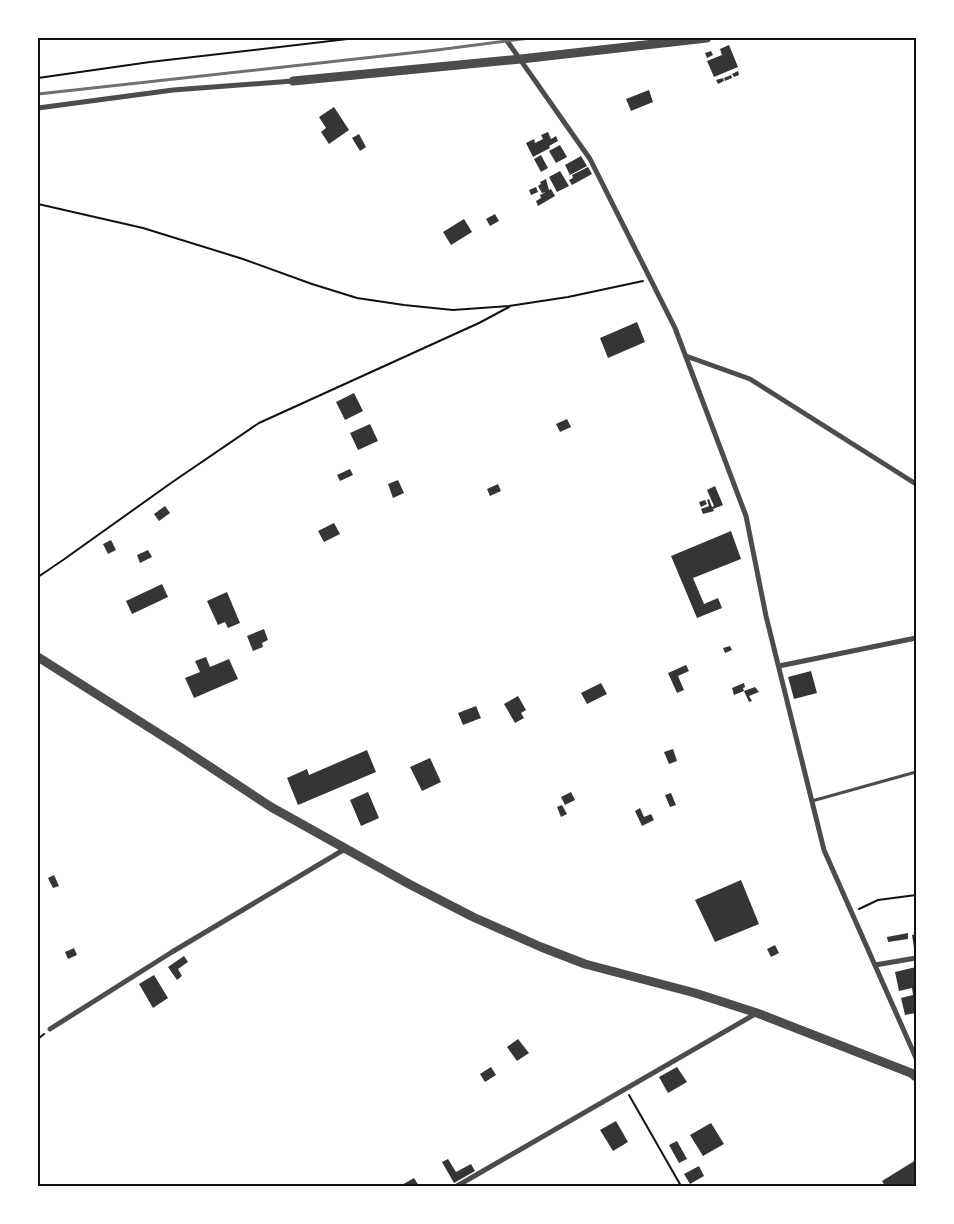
<svg xmlns="http://www.w3.org/2000/svg" width="954" height="1224" font-family="Poppins,sans-serif">
	<rect width="100%" height="100%" fill="#fff"/>
	<!-- building -->
	<g fill="#353535">
		<polygon points="729,45 738,67 714,77 707,61 722,55 720,49"/>
		<polygon points="711,51 713,55 707,58 705,53"/>
		<polygon points="738,71 739,75 734,77 732,74"/>
		<polygon points="731,75 732,78 725,81 724,78"/>
		<polygon points="723,78 724,81 718,84 716,80"/>
		<polygon points="649,90 653,102 631,111 626,99"/>
		<polygon points="334,107 349,130 329,144 321,132 326,128 319,117"/>
		<polygon points="548,132 551,139 556,136 558,141 549,146 550,148 533,157 526,143 534,139 535,143 543,139 541,135"/>
		<polygon points="359,134 366,147 360,151 352,138"/>
		<polygon points="560,145 567,157 556,163 549,151"/>
		<polygon points="541,155 548,168 541,172 534,159"/>
		<polygon points="581,156 587,166 570,175 565,165"/>
		<polygon points="588,167 592,174 572,185 569,180 573,178 572,175"/>
		<polygon points="560,171 569,186 557,192 549,177"/>
		<polygon points="546,179 549,190 551,189 555,196 538,206 536,201 541,198 540,195 546,192 542,193 538,186 541,184 540,182"/>
		<polygon points="536,187 538,192 531,195 529,190"/>
		<polygon points="495,214 499,221 490,226 486,219"/>
		<polygon points="464,219 472,232 451,245 443,232"/>
		<polygon points="637,322 645,342 608,358 600,338"/>
		<polygon points="354,393 363,411 345,420 336,402"/>
		<polygon points="567,419 571,427 560,432 556,424"/>
		<polygon points="370,424 378,441 358,450 350,433"/>
		<polygon points="350,469 353,475 340,481 337,475"/>
		<polygon points="398,480 404,493 393,498 388,484"/>
		<polygon points="498,484 501,491 490,496 487,489"/>
		<polygon points="715,486 723,505 713,509 714,511 703,514 701,509 709,506 707,500 709,499 712,507 714,506 707,490"/>
		<polygon points="705,500 707,504 701,507 699,502"/>
		<polygon points="165,506 170,513 159,521 154,514"/>
		<polygon points="334,523 340,534 324,542 318,531"/>
		<polygon points="731,531 741,559 693,578 704,604 718,598 722,608 697,618 671,556"/>
		<polygon points="111,540 116,550 108,554 103,544"/>
		<polygon points="148,550 152,557 140,563 137,555"/>
		<polygon points="162,584 168,597 132,614 126,601"/>
		<polygon points="227,592 240,623 228,628 225,622 218,625 207,601"/>
		<polygon points="264,629 268,640 262,643 263,647 253,651 247,636"/>
		<polygon points="730,646 732,650 725,653 723,648"/>
		<polygon points="206,657 210,667 229,659 238,679 194,698 185,678 200,672 195,661"/>
		<polygon points="686,665 689,671 678,676 684,690 677,693 668,673"/>
		<polygon points="811,671 817,693 794,699 788,677"/>
		<polygon points="601,683 607,694 587,704 581,693"/>
		<polygon points="744,683 745,687 743,688 744,691 734,695 732,688"/>
		<polygon points="755,687 759,692 749,696 752,701 749,702 744,691"/>
		<polygon points="518,696 526,710 521,713 524,718 515,723 504,704"/>
		<polygon points="476,706 481,718 463,725 458,713"/>
		<polygon points="673,749 677,761 669,764 664,752"/>
		<polygon points="367,750 376,772 298,805 287,778 307,769 309,775"/>
		<polygon points="430,758 441,782 422,791 410,767"/>
		<polygon points="368,792 379,818 361,826 350,800"/>
		<polygon points="571,792 575,800 565,805 561,797"/>
		<polygon points="671,793 676,805 670,807 665,795"/>
		<polygon points="562,805 567,814 561,817 557,807"/>
		<polygon points="640,808 644,817 651,814 654,820 642,826 635,811"/>
		<polygon points="54,875 59,886 53,888 48,878"/>
		<polygon points="741,880 759,924 715,942 695,900"/>
		<polygon points="908,933 908,939 888,942 887,937"/>
		<polygon points="916,934 916,948 914,948 912,935"/>
		<polygon points="775,945 779,953 771,957 767,949"/>
		<polygon points="74,948 77,955 68,959 65,952"/>
		<polygon points="184,956 188,962 178,969 182,976 177,980 168,967"/>
		<polygon points="916,967 916,1013 905,1015 901,998 913,995 912,988 899,991 895,972"/>
		<polygon points="154,975 168,998 153,1008 139,984"/>
		<polygon points="518,1039 529,1053 517,1061 507,1047"/>
		<polygon points="491,1067 496,1075 485,1082 480,1074"/>
		<polygon points="677,1067 687,1082 668,1093 659,1077"/>
		<polygon points="616,1121 628,1142 613,1151 600,1130"/>
		<polygon points="711,1123 724,1144 703,1156 690,1135"/>
		<polygon points="677,1141 687,1159 679,1163 669,1145"/>
		<polygon points="448,1159 456,1172 471,1164 475,1171 454,1183 442,1162"/>
		<polygon points="916,1160 916,1184 912,1186 885,1186 882,1181"/>
		<polygon points="699,1166 704,1176 690,1184 684,1174"/>
		<polygon points="414,1178 419,1186 400,1186"/>
	</g>
	<g fill="none" stroke-linecap="round" stroke-linejoin="round">
		<!-- path -->
		<g stroke="#111" stroke-width="2">
			<polyline points="38,78 150,62 356,38"/>
			<polyline points="38,204 143,228 243,259 312,284 357,298 404,305 453,310 509,306 568,297 643,281"/>
			<polyline points="38,577 63,560 171,483 259,423 479,323 509,307"/>
			<polyline points="859,909 878,900 916,895"/>
			<polyline points="38,1039 44,1034"/>
			<polyline points="629,1095 681,1186"/>
		</g>
		<!-- service -->
		<polyline stroke="#4c4c4c" stroke-width="3" points="812,801 916,772"/>
		<!-- minor -->
		<g stroke="#4c4c4c" stroke-width="5">
			<polyline points="505,38 590,159 675,328 746,516 766,616 824,850 916,1058"/>
			<polyline points="38,108 173,90 293,81"/>
			<polyline points="686,356 750,379 916,484"/>
			<polyline points="779,666 916,638"/>
			<polyline points="875,965 916,958"/>
			<polyline points="50,1029 172,952 345,849"/>
			<polyline points="457,1186 757,1013"/>
		</g>
		<!-- tertiary -->
		<g stroke="#4c4c4c" stroke-width="9">
			<polyline points="293,81 521,59 707,38"/>
			<polyline points="38,657 180,747 271,807 409,884 473,917 541,947 585,964 695,993 757,1013 911,1073 916,1077"/>
		</g>
		<!-- rail -->
		<polyline stroke="#707070" stroke-width="3" points="38,94 437,50 530,38"/>
	</g>
	<!-- border -->
	<rect width="954" height="1224" fill="none" stroke="#ffffff" stroke-width="78"/>
	<rect x="39" y="39" width="876" height="1146" fill="none" stroke="#111" stroke-width="2"/>
</svg>
